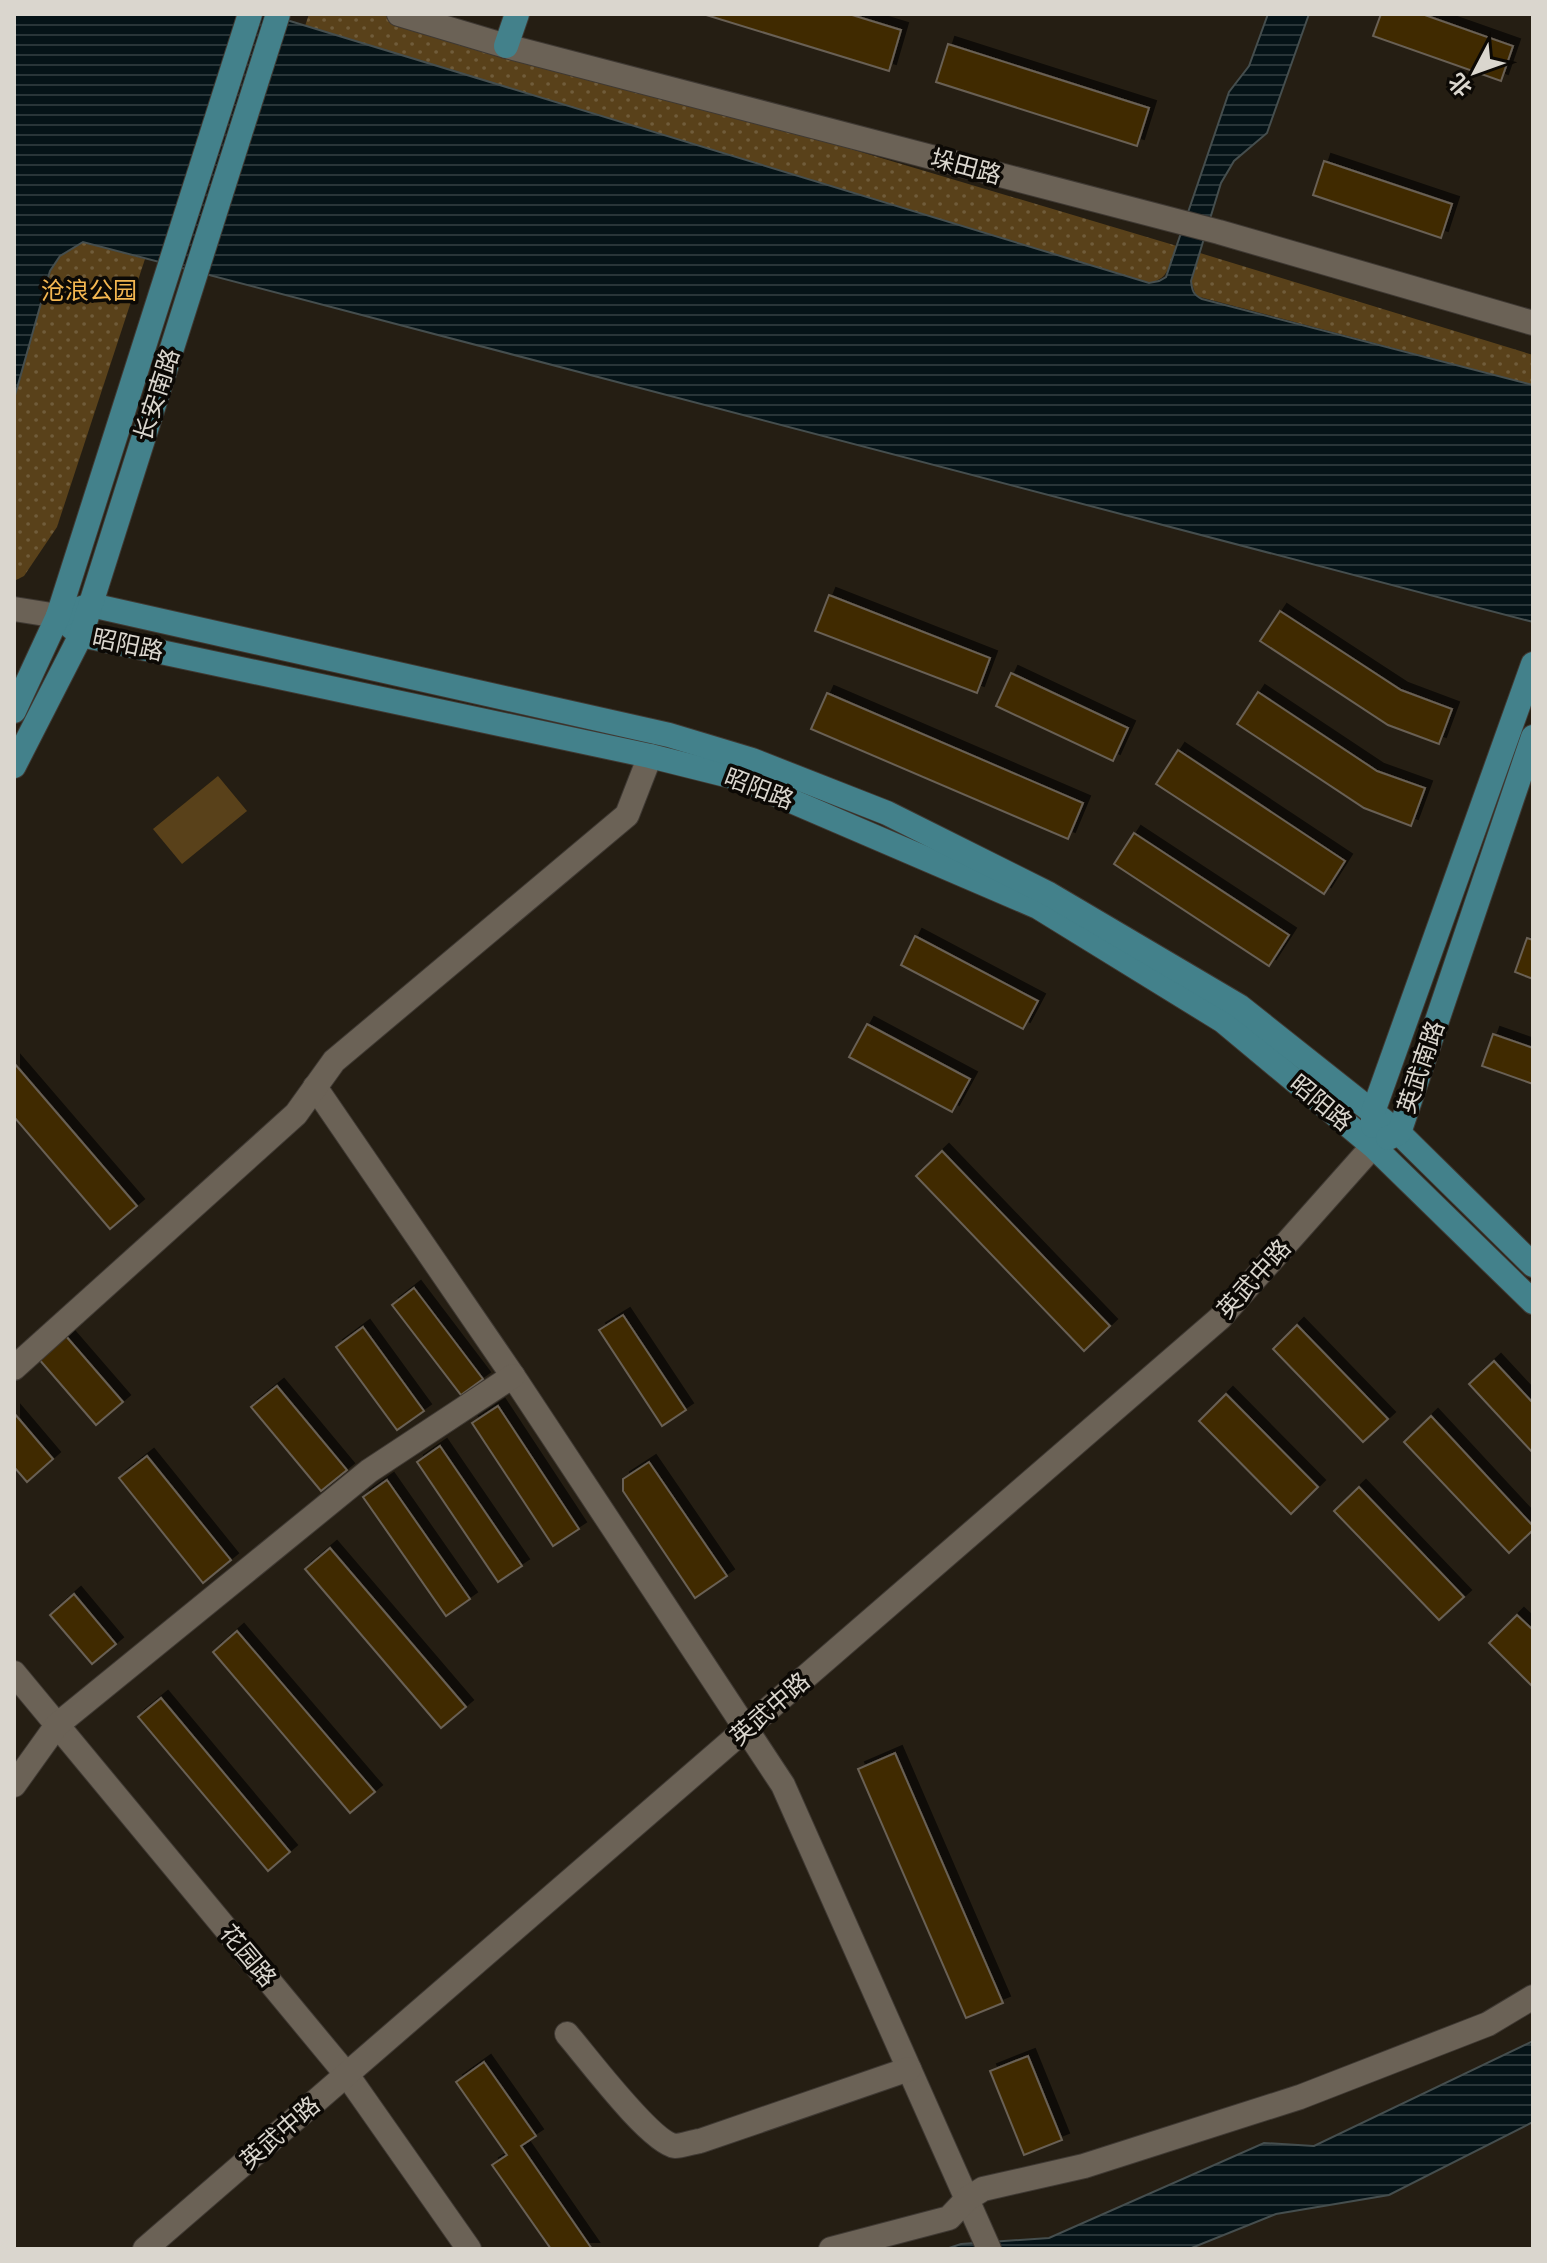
<svg xmlns="http://www.w3.org/2000/svg" width="1547" height="2263" font-family="Manrope,'Noto Sans SC',sans-serif">
	<defs>
		<pattern id="green-dots" width="8" height="8" patternUnits="userSpaceOnUse" patternTransform="scale(2)"><rect width="8" height="8" fill="#59411a"/><path d="M2 2h.1M6 6h.1" fill="none" stroke="#705c3a" stroke-width="1.8" stroke-linecap="round"/></pattern>
		<pattern id="water-rules" width="6" height="5" patternUnits="userSpaceOnUse" patternTransform="scale(2)"><rect width="6" height="5" fill="#051317"/><path d="M0 2.5h6" fill="none" stroke="#293538"/></pattern>
		<filter id="shadow"><feDropShadow dx="7" dy="-7" stdDeviation="0" flood-color="#0009"/></filter>
	</defs>
	<rect width="100%" height="100%" fill="#251e13"/>
	<!-- green -->
	<g fill="url(#green-dots)">
		<path d="M309 14H398L1177 246C1170 263 1169 280 1149 283L305 26Z"/>
		<polygon points="83,242 145,259 57,527 24,576 14,581 14,399 50,271 60,256"/>
		<polygon points="1200,253 1533,355 1533,385 1196,296 1191,281"/>
	</g>
	<!-- pitch -->
	<polygon fill="#59411a" points="218,776 247,811 182,864 153,829"/>
	<!-- water -->
	<g fill="url(#water-rules)" stroke="#454e4e" stroke-width="2">
		<path d="M14 14H267L1149 283 1159 281 1166 277 1229 92 1249 66 1268 14H1309L1267 133 1234 161 1221 183 1191 281C1192 290 1193 295 1202 299L1533 385V622L83 242 60 256 50 271 14 399Z"/>
		<polygon points="1533,2041 1533,2122 1389,2195 1276,2214 1189,2249 946,2249 961,2244 1049,2238 1264,2143 1314,2146"/>
	</g>
	<!-- building -->
	<g fill="#412b01" stroke="#696054" stroke-width="2" filter="url(#shadow)">
		<polygon points="703,14 849,14 901,30 889,71"/>
		<polygon points="1381,14 1422,14 1513,46 1501,81 1373,36"/>
		<polygon points="948,44 1149,108 1137,146 936,82"/>
		<polygon points="1324,161 1452,204 1441,238 1313,195"/>
		<polygon points="829,595 990,658 977,693 815,631"/>
		<polygon points="1280,611 1401,690 1452,709 1439,744 1388,725 1260,641"/>
		<polygon points="1011,673 1128,728 1113,761 996,706"/>
		<polygon points="1258,692 1377,771 1425,788 1411,826 1364,808 1237,724"/>
		<polygon points="827,693 1083,803 1068,839 811,729"/>
		<polygon points="1178,750 1345,861 1324,894 1156,784"/>
		<polygon points="1134,833 1289,935 1269,966 1114,864"/>
		<polygon points="915,936 1038,1001 1023,1029 901,965"/>
		<polygon points="1527,938 1533,940 1533,979 1515,972"/>
		<polygon points="867,1024 970,1079 952,1112 849,1057"/>
		<polygon points="1493,1034 1533,1048 1533,1084 1482,1066"/>
		<polygon points="14,1063 137,1206 110,1229 14,1117"/>
		<polygon points="942,1151 1110,1326 1084,1351 916,1176"/>
		<polygon points="414,1288 483,1379 461,1395 392,1305"/>
		<polygon points="623,1315 686,1410 662,1426 599,1330"/>
		<polygon points="1297,1325 1388,1419 1363,1442 1273,1349"/>
		<polygon points="363,1327 424,1411 397,1430 336,1347"/>
		<polygon points="65,1335 123,1402 96,1425 38,1358"/>
		<polygon points="1494,1361 1533,1403 1533,1453 1469,1384"/>
		<polygon points="277,1386 347,1470 321,1491 251,1407"/>
		<polygon points="1226,1394 1318,1487 1291,1514 1199,1421"/>
		<polygon points="498,1406 579,1529 553,1546 472,1423"/>
		<polygon points="14,1413 53,1459 27,1482 14,1467"/>
		<polygon points="1431,1416 1533,1526 1533,1530 1509,1553 1404,1442"/>
		<polygon points="440,1446 522,1566 498,1582 417,1462"/>
		<polygon points="147,1456 231,1560 203,1583 119,1478"/>
		<polygon points="649,1462 727,1576 695,1598 623,1491 623,1479"/>
		<polygon points="387,1480 470,1599 446,1616 363,1497"/>
		<polygon points="1359,1487 1464,1597 1439,1620 1334,1511"/>
		<polygon points="330,1548 466,1707 441,1728 305,1569"/>
		<polygon points="74,1594 116,1644 92,1664 50,1615"/>
		<polygon points="1517,1615 1533,1630 1533,1687 1489,1643"/>
		<polygon points="237,1631 375,1792 350,1813 213,1652"/>
		<polygon points="161,1698 290,1852 268,1871 138,1717"/>
		<polygon points="895,1753 1003,2003 966,2018 858,1769"/>
		<polygon points="1028,2056 1062,2140 1024,2155 990,2071"/>
		<polygon points="484,2062 536,2136 521,2146 592,2249 551,2249 492,2165 507,2155 456,2082"/>
	</g>
	<g fill="none" stroke-linecap="round" stroke-linejoin="round">
		<!-- minor casing -->
		<g stroke="#3f3933" stroke-width="26">
			<g id="minor">
				<polyline points="399,14 506,46 1219,232 1533,323"/>
				<polyline points="14,609 58,616"/>
				<polyline points="315,1087 513,1376 783,1785 989,2249"/>
				<polyline points="14,1368 296,1114 334,1061 627,815 650,756"/>
				<polyline points="14,1673 347,2075 469,2249"/>
				<polyline points="14,1785 57,1725 369,1471 513,1376"/>
				<path d="M567 2034C586 2056 650 2142 675 2146 682 2146 692 2142 700 2141L909 2069"/>
				<polyline points="145,2249 1220,1318 1373,1146"/>
				<polyline points="831,2249 949,2218 967,2199 983,2189 1084,2166 1300,2097 1488,2024 1533,1997"/>
			</g>
		</g>
		<!-- major casing -->
		<g stroke="#3f3933" stroke-width="26">
			<g id="major">
				<polyline points="506,46 517,14"/>
				<polyline points="58,616 81,635 650,756 738,778 1038,907 1223,1021 1373,1146 1533,1302"/>
				<polyline points="58,616 91,605 669,735 752,760 887,813 1049,894 1239,1006 1399,1133 1533,1265"/>
				<polyline points="14,711 58,616 250,14"/>
				<polyline points="14,766 81,635 278,14"/>
				<polyline points="1373,1126 1373,1112 1533,664"/>
				<polyline points="1388,1138 1399,1133 1533,737"/>
			</g>
		</g>
		<!-- minor -->
		<use href="#minor" stroke="#6b6256" stroke-width="24"/>
		<!-- major -->
		<use href="#major" stroke="#43818b" stroke-width="24"/>
	</g>
	<g text-anchor="middle" stroke-width="7" stroke-linejoin="round" paint-order="stroke">
		<!-- street labels -->
		<g font-size="24" fill="#dad6ce" stroke="#0c0905">
			<text transform="translate(966 167) rotate(15)" y="8">垛田路</text>
			<text transform="translate(157 395) rotate(-72)" y="8">长安南路</text>
			<text transform="translate(128 645) rotate(12)" y="8">昭阳路</text>
			<text transform="translate(759 789) rotate(21)" y="8">昭阳路</text>
			<text transform="translate(1421 1067) rotate(-71)" y="8">英武南路</text>
			<text transform="translate(1321 1103) rotate(40)" y="8">昭阳路</text>
			<text transform="translate(1254 1279) rotate(-48)" y="8">英武中路</text>
			<text transform="translate(770 1709) rotate(-41)" y="8">英武中路</text>
			<text transform="translate(248 1956) rotate(50)" y="8">花园路</text>
			<text transform="translate(280 2133) rotate(-41)" y="8">英武中路</text>
		</g>
		<!-- park labels -->
		<g font-size="24" fill="#f4b751" stroke="#0c0905">
			<text x="89" y="299">沧浪公园</text>
		</g>
	</g>
	<!-- border -->
	<rect width="1547" height="2263" fill="none" stroke="#dad6ce" stroke-width="32"/>
	<!-- north arrow -->
	<g transform="translate(1475 72) rotate(229)" stroke="#0c0905" stroke-width="6" paint-order="stroke">
	<path d="M0-6L14 30L0 20L-14 30Z" fill="#dad6ce"/>
	<text y="-12" font-size="22" font-weight="bold" text-anchor="middle" fill="#dad6ce">北</text>
	</g>
</svg>
